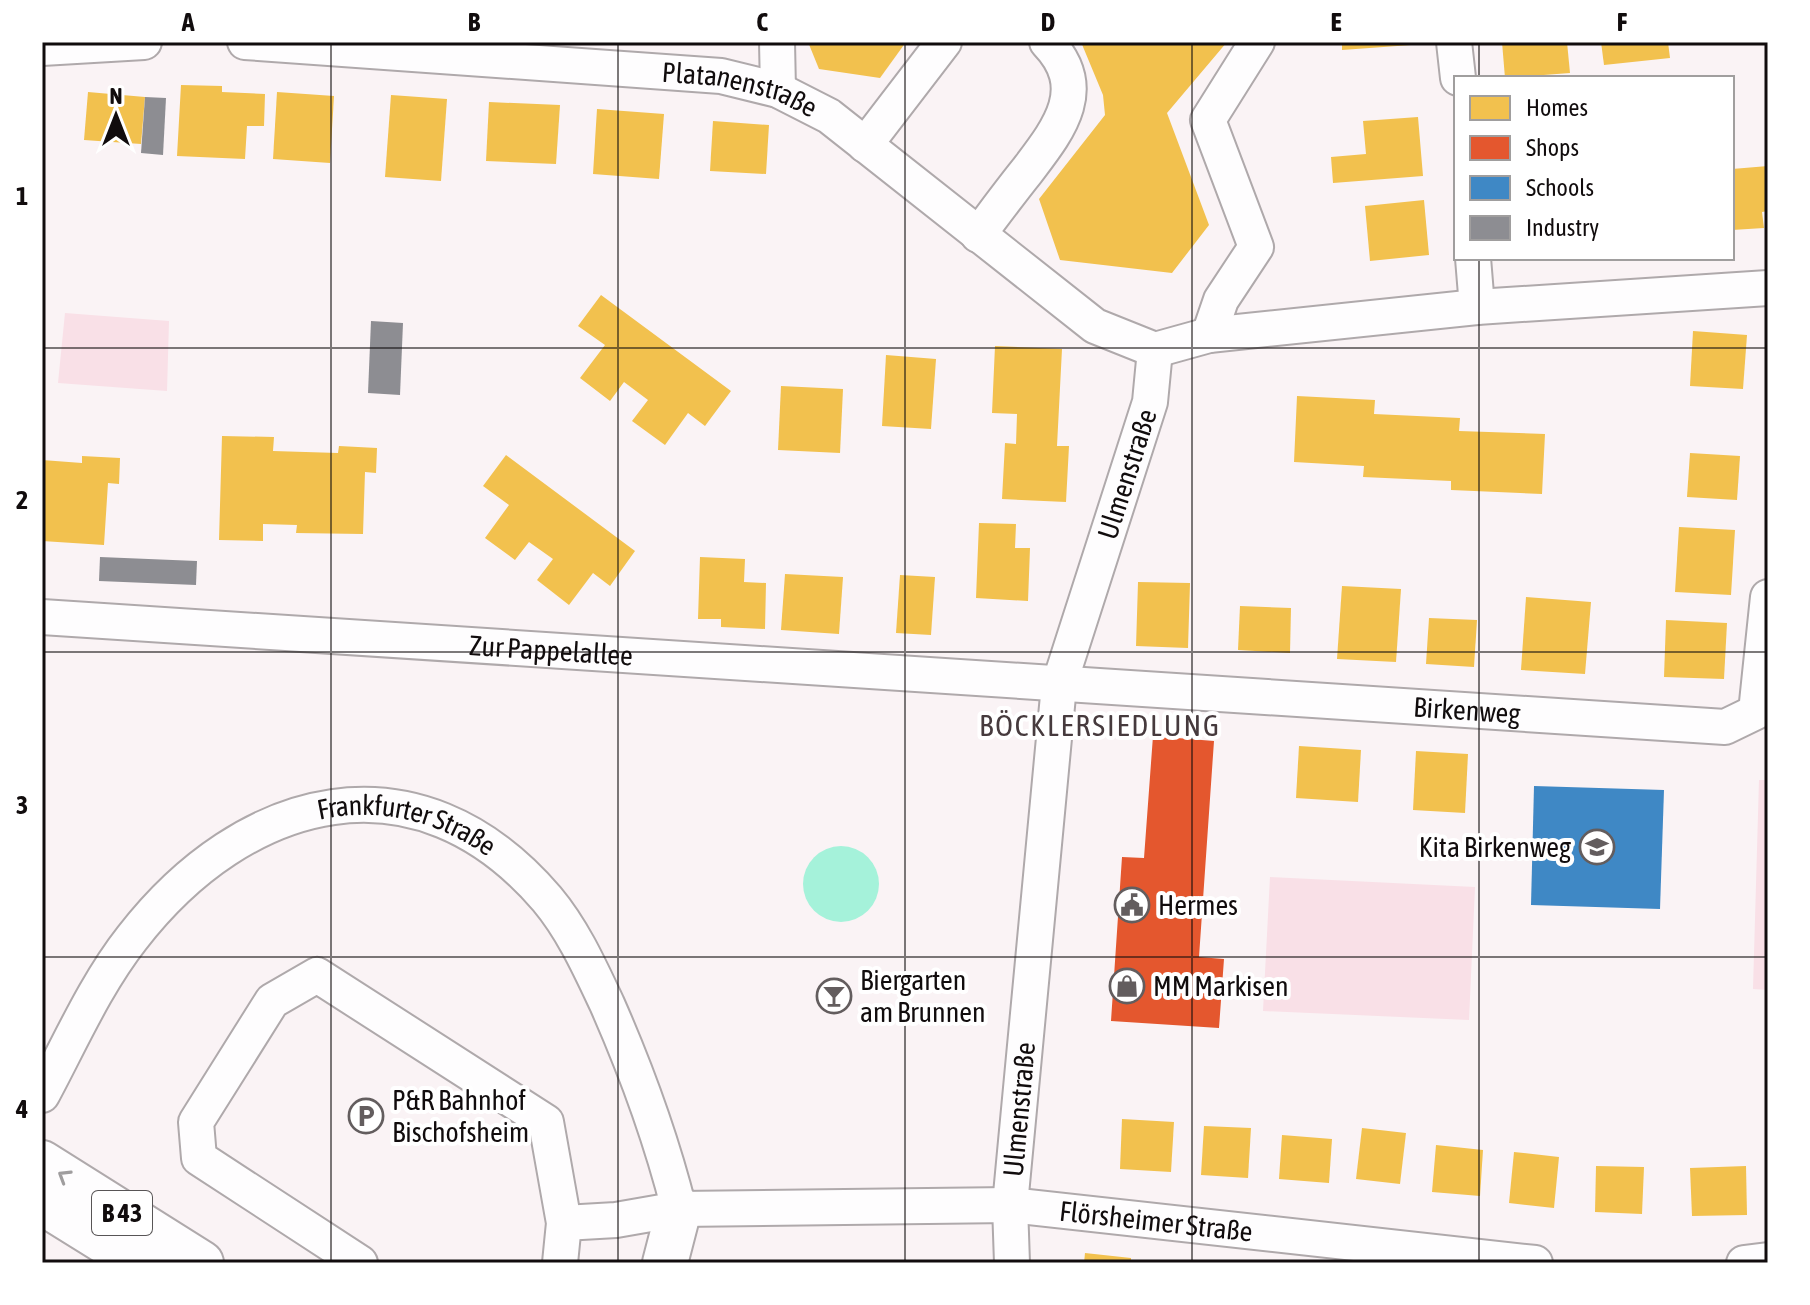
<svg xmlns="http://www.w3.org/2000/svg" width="1810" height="1305" font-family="'Asap Condensed',sans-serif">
	<rect width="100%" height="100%" fill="#faf3f5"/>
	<!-- green -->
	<g fill="#f9e0e7">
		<polygon points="65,313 169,321 167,391 58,383"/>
		<polygon points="1759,780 1768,780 1768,990 1753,989"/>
		<polygon points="1270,877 1475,887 1469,1020 1263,1011"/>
	</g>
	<!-- water -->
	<circle fill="#a5f2da" cx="841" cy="884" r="38"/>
	<!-- homes -->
	<g fill="#f2c14e">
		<polygon points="808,42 906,42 880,78 819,69"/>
		<polygon points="1081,42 1227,42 1167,113 1209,225 1172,273 1060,260 1039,199 1105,115 1103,95"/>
		<polygon points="1342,42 1410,42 1411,45 1342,50"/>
		<polygon points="1502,42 1567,42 1570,73 1505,78"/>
		<polygon points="1601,42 1668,42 1670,58 1604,65"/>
		<polygon points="181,85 222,86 222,92 265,94 264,126 247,126 245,159 177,156"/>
		<polygon points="88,92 145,97 141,144 84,140"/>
		<polygon points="277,92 334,96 330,163 273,159"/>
		<polygon points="391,95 447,99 441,181 385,177"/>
		<polygon points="489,102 560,105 556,164 486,161"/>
		<polygon points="597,109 664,114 659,179 593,174"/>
		<polygon points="1418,117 1423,176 1333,183 1331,157 1366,154 1363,121"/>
		<polygon points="713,121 769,125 766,174 710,171"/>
		<polygon points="1768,166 1768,211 1762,212 1764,228 1732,230 1732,169"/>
		<polygon points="1424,200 1429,255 1370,261 1365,206"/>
		<polygon points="601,295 731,391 705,426 688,413 665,445 632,421 648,400 624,382 610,401 580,378 605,345 578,326"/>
		<polygon points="1693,331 1747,335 1743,389 1690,386"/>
		<polygon points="995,346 1062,349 1057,446 1069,446 1066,502 1002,499 1005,443 1016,444 1017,414 992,413"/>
		<polygon points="886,355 936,359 931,429 882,426"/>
		<polygon points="781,386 843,389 840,453 778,450"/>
		<polygon points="1297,396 1375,400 1374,414 1460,418 1459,431 1545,434 1542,494 1451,490 1451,481 1363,477 1364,466 1294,462"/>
		<polygon points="222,436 274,437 273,451 338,453 339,446 377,448 376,473 365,472 363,534 296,533 297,525 263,524 263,541 219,540"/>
		<polygon points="1690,453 1740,456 1737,500 1687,497"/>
		<polygon points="506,455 635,551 610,586 593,573 569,605 537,580 553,559 529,542 515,560 485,538 509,505 483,486"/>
		<polygon points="82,456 120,458 119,484 108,483 104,545 42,541 42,460 82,463"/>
		<polygon points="979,523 1016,524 1015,548 1030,548 1028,601 976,598"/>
		<polygon points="1679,527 1735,530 1731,595 1675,592"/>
		<polygon points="700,557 745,559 744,582 766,583 765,629 721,627 721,619 698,619"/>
		<polygon points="785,574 843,577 839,634 781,630"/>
		<polygon points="900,575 935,577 931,635 896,633"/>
		<polygon points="1138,582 1190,583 1188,648 1136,646"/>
		<polygon points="1342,586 1401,589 1396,662 1337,659"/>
		<polygon points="1526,597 1591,602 1585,674 1521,670"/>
		<polygon points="1240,606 1291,608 1290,653 1238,650"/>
		<polygon points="1429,618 1477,620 1474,667 1426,664"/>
		<polygon points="1666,620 1727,623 1724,679 1664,677"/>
		<polygon points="1299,746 1361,750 1358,802 1296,798"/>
		<polygon points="1416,751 1468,754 1465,813 1413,810"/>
		<polygon points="1122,1119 1174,1122 1171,1172 1120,1169"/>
		<polygon points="1204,1126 1251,1128 1248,1178 1201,1175"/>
		<polygon points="1362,1128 1406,1133 1400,1184 1356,1179"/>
		<polygon points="1282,1135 1332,1139 1329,1183 1279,1179"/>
		<polygon points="1436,1145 1483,1150 1480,1196 1432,1192"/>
		<polygon points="1514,1152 1559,1157 1554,1208 1509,1203"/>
		<polygon points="1596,1166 1644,1167 1642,1214 1595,1212"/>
		<polygon points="1746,1166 1747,1215 1692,1216 1690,1168"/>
		<polygon points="1085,1253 1131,1258 1131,1263 1084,1263"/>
	</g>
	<!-- shops -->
	<polygon fill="#e4572e" points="1153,736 1214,741 1199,957 1224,959 1219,1028 1111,1021 1122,857 1144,858"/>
	<!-- schools -->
	<polygon fill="#3f88c5" points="1534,786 1664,790 1660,909 1531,905"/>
	<!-- industry -->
	<g fill="#8d8d92">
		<polygon points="145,97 166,98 163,155 141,153"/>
		<polygon points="371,321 403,323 400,395 368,393"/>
		<polygon points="100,557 197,561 196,585 99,581"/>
	</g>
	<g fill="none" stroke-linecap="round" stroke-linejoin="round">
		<!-- minor casing -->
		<g stroke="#afa9ab" stroke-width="38">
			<g id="minor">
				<path id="s1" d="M245 42 721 76 778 90 829 116 1095 326 1155 350"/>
				<polyline points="777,42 778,90"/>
				<polyline points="1454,42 1458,78"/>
				<polyline points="42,48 144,42"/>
				<polyline points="865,145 944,42"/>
				<path d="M978 235C994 214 1010 192 1027 171 1058 130 1092 89 1047 42"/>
				<polyline points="1473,258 1477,307"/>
				<polyline points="1209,335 1221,300 1256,247 1208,120 1257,42"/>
				<polyline points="1155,350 1209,335 1477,307 1768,288"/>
				<path id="s2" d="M42 617 1725 727 1756 712 1768 597"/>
				<path id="s3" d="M42 1095C70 1043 95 985 132 938 244 793 417 747 547 899 573 930 590 968 607 1004 637 1072 661 1138 679 1209"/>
				<path id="s4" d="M564 1223 616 1220 679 1209 1010 1205 1535 1263"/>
				<polyline points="360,1263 199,1158 196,1122 272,1001 317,975 546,1122 564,1223 560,1263"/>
				<path id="s5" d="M1012 1263 1010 1205 1059 685 1150 402 1155 350"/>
				<polyline points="1744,1263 1768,1260"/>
			</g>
		</g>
		<!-- highway casing -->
		<g stroke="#afa9ab" stroke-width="48">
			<g id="highway">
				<polyline points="42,1163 201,1263"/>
				<polyline points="42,1202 140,1263"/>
				<polyline points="665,1263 679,1209"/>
			</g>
		</g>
		<!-- minor -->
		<use href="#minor" stroke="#fefdfe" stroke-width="34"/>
		<!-- highway -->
		<use href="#highway" stroke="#fefdfe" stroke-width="44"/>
	</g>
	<!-- one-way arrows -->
	<defs><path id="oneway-chevron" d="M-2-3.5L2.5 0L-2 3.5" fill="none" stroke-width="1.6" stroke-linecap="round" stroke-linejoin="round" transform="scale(2)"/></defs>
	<use stroke="#9f9d9e" href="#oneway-chevron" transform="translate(64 1176) rotate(-148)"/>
	<!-- grid -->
	<path fill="none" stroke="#110c0d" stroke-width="2" stroke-opacity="0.55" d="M331 42V1263M618 42V1263M905 42V1263M1192 42V1263M1479 42V78M1479 258V1263M42 348H1768M42 652H1768M42 957H1768"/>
	<!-- icons -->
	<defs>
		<g id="school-ring" transform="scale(1.8)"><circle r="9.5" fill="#fff" stroke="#635d5e" stroke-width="1.5"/><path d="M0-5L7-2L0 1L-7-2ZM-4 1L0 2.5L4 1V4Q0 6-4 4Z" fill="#635d5e"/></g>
		<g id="civic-ring" transform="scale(1.8)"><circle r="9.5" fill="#fff" stroke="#635d5e" stroke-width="1.5"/><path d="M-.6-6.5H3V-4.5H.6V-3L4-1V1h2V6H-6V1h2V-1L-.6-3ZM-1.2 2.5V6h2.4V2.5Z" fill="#635d5e"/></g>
		<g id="shop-ring" transform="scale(1.8)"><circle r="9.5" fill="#fff" stroke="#635d5e" stroke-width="1.5"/><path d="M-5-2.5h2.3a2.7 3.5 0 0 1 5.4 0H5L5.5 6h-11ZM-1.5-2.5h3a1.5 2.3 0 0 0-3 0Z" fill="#635d5e"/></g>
		<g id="bar-ring" transform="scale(1.8)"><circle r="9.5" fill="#fff" stroke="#635d5e" stroke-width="1.5"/><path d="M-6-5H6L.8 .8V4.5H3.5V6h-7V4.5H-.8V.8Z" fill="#635d5e"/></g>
		<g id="parking-ring" transform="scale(1.8)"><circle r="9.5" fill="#fff" stroke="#635d5e" stroke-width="1.5"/><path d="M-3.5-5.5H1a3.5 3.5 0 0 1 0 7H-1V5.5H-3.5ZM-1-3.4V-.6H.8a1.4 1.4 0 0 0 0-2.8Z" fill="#635d5e"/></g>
	</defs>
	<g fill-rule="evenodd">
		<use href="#school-ring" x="1597" y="847"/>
		<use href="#civic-ring" x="1132" y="905"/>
		<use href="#shop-ring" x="1127" y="986"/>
		<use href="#bar-ring" x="834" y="996"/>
		<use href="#parking-ring" x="366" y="1116"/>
	</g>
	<g text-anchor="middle" stroke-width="8" stroke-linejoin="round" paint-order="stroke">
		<!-- shield labels -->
		<rect fill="#fff" stroke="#585556" stroke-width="2" x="92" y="1191" width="60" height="44" rx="6"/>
		<g font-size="26" font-weight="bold" fill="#110c0d">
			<text x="122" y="1222">B 43</text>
		</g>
		<!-- street labels -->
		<g font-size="28" fill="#110c0d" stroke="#fff">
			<text dy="10" stroke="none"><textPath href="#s1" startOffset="498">Platanenstraße</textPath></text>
			<text dy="10" stroke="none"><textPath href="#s5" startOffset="802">Ulmenstraße</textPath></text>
			<text dy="10" stroke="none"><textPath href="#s2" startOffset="510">Zur Pappelallee</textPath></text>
			<text dy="10" stroke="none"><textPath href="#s2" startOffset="1428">Birkenweg</textPath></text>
			<text dy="10" stroke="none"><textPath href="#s3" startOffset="504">Frankfurter Straße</textPath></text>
			<text dy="10" stroke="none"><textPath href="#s5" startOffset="154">Ulmenstraße</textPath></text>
			<text dy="10" stroke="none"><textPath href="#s4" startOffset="594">Flörsheimer Straße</textPath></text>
		</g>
		<!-- poi labels -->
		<g font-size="28" fill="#110c0d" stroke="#fff" text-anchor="start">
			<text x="1571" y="857" text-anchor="end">Kita Birkenweg</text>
			<text x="1158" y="915">Hermes</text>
			<text x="860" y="990">Biergarten<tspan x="860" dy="32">am Brunnen</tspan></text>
			<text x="1153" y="996">MM Markisen</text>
			<text x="392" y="1110">P&amp;R Bahnhof<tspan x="392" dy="32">Bischofsheim</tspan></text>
		</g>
		<!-- neighbourhood labels -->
		<g font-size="30" letter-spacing="2" fill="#463a3d" stroke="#fff">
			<text x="1100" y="736">BÖCKLERSIEDLUNG</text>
		</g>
	</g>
	<!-- border -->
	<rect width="1810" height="1305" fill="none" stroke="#ffffff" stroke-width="88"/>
	<!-- legend -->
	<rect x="1454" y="76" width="280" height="184" fill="#ffffff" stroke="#a09e9e" stroke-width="2"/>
	<rect x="1470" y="96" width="40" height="24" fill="#f2c14e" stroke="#a09e9e" stroke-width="2"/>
	<text x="1526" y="116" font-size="24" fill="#110c0d">Homes</text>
	<rect x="1470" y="136" width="40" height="24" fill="#e4572e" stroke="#a09e9e" stroke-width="2"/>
	<text x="1526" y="156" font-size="24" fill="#110c0d">Shops</text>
	<rect x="1470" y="176" width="40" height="24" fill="#3f88c5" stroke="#a09e9e" stroke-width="2"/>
	<text x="1526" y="196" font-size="24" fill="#110c0d">Schools</text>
	<rect x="1470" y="216" width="40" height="24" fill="#8d8d92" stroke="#a09e9e" stroke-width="2"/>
	<text x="1526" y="236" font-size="24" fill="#110c0d">Industry</text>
	<!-- north arrow -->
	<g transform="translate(116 116)" stroke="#ffffff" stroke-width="6" paint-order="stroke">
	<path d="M0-6L14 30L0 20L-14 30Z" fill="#110c0d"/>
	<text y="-12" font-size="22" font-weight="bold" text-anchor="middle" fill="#110c0d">N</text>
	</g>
	<rect x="44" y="44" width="1722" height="1217" fill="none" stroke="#110c0d" stroke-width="3"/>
	<g font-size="26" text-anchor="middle" font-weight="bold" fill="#110c0d">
		<text x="188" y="31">A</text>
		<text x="474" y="31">B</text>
		<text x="762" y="31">C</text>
		<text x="1048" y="31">D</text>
		<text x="1336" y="31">E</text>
		<text x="1622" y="31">F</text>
		<text x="22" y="205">1</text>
		<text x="22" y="509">2</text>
		<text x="22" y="814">3</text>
		<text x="22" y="1118">4</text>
	</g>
</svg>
